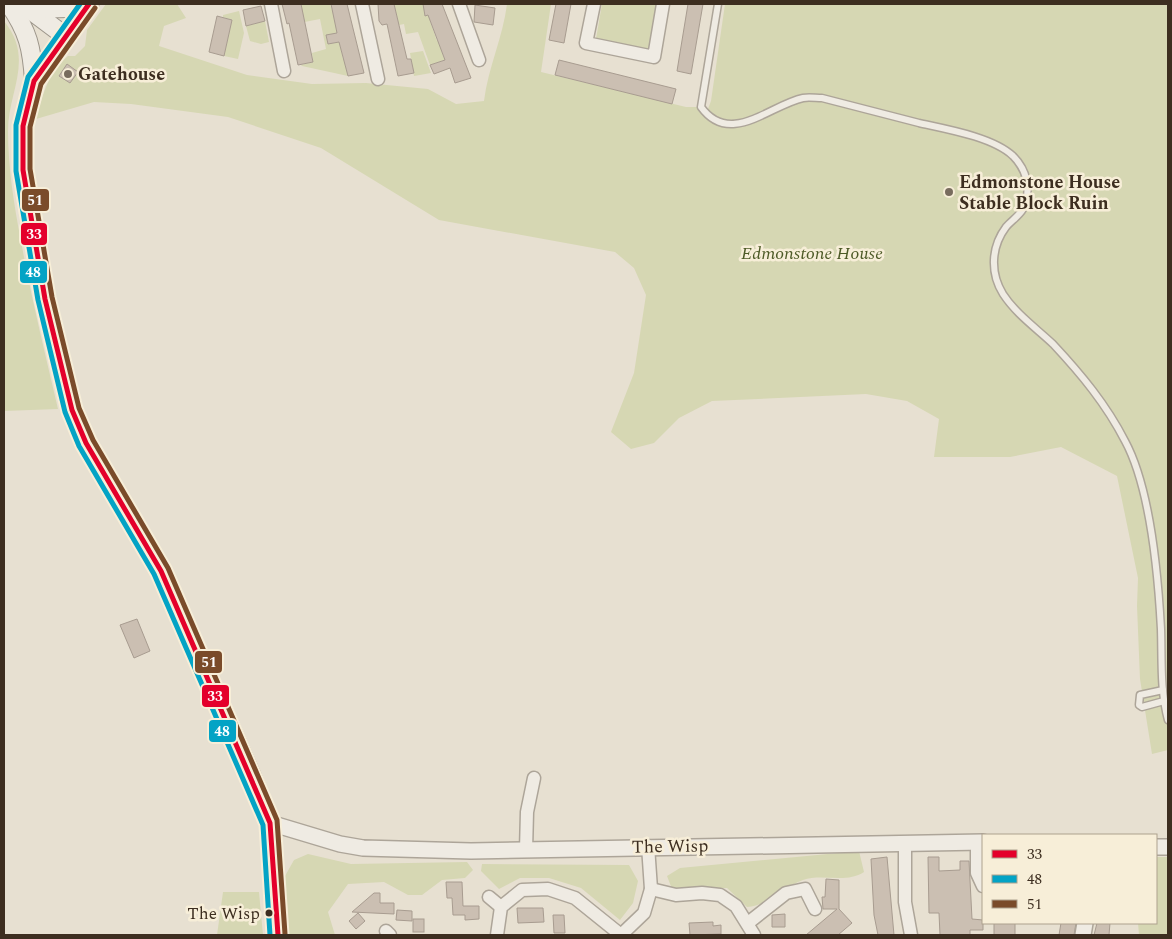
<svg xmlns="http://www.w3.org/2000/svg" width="1172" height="939" font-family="Spectral,serif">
	<rect width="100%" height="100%" fill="#e7e0d1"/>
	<!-- green -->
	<g fill="#d6d7b3">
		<path d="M106 4H177L186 18 164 26 159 46 247 75 312 84 366 83 428 89 456 104 484 101C488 68 503 37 507 4H551L541 72 686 107H701L706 114 711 101 725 4H1168V750L1152 754 1140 679 1137 606 1138 578 1117 476 1061 447 1010 457H934L939 419 907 401 866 394 712 401 679 418 654 443 631 449 611 432 634 373 646 295 634 268 615 252 439 220 321 148 228 117 131 104 94 102 36 119C43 94 48 73 68 56H75L85 46 87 30Z"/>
		<polygon points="301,4 330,4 332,10 346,7 337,33 326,36 328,44 354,39 340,44 343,59 357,57 345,63 348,76 302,66 301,65 313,62 312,53 326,49 320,19 289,25 304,20"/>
		<polygon points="394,4 423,4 425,15 439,12 441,17 430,21 437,41 451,36 439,43 444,58 458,55 430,65 418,32 406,34 404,24 389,27 388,24 398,21"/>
		<polygon points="602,4 657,4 650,50 596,39"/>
		<polygon points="239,11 244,33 238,59 224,56 232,20 223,17 223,15"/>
		<path d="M4 21C35 59 8 91 8 131 8 167 14 205 21 241 31 297 45 353 58 409L4 411Z"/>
		<polygon points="265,21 269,42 261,44 250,41 246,26"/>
		<polygon points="423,51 431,73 414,76 410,53"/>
		<path d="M859 851 864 872C846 884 822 873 803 880 783 887 768 906 747 907L727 888 672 889 667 876 680 868Z"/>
		<polygon points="308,854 351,864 467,862 473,870 465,878 442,880 422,895 408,895 384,882 348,884 328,912 335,935 288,935 285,876 294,860"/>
		<polygon points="1156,857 1168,857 1168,935 1139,935 1138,923 1156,923"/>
		<polygon points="482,864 629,865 638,881 633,903 620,920 581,888 549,878 520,878 499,889 481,871"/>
		<polygon points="223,892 259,892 263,935 217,935"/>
	</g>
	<!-- building -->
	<g fill="#cbbfb2" stroke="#a89c90">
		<polygon points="282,4 301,4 313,62 298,65 289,23 287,24"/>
		<polygon points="331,4 347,4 364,73 348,76 339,42 328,44 326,35 337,33"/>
		<polygon points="378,4 394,4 407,59 411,59 414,73 398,76 387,24 382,25 379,21"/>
		<polygon points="423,4 442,4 471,78 455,83 450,68 434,74 430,65 445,60 428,15 425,16"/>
		<polygon points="556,4 571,4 564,43 549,40"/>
		<polygon points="688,4 703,4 691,74 677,71"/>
		<polygon points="475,5 495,8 493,25 474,22"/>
		<polygon points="261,6 265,21 246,26 243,10"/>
		<polygon points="217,16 232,20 224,56 209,52"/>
		<polygon points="559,60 676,89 672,104 555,75"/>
		<polygon points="67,64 78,72 70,83 59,76"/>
		<polygon points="137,619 150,651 134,658 120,625"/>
		<polygon points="887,857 894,935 878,935 874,915 871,859"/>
		<polygon points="928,857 939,857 939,871 960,870 960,861 969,861 972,919 983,920 983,930 970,930 970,935 940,935 939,913 929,913"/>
		<polygon points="826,879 839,880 839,909 852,923 838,935 806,935 837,909 823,909 822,897 825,897"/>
		<polygon points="446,882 462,882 463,906 479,906 479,919 465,920 465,915 453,915 452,898 447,898"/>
		<polygon points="374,893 380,893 380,903 394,903 394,914 352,912"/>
		<polygon points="517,908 543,908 544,922 518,923"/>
		<polygon points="397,910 412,911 412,921 396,920"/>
		<polygon points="358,913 365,921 356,929 349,921"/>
		<polygon points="785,914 785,927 772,927 772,915"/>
		<polygon points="553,915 564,915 565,933 554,933"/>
		<rect x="413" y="919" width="11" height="13"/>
		<polygon points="713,922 713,926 721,925 721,934 690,935 689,923"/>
		<rect x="994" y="923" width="21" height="12"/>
		<polygon points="1061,923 1076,923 1074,935 1059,935"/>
		<polygon points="1097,923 1110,923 1109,935 1094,935"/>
	</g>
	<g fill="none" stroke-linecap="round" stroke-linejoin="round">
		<!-- service casing -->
		<g stroke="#ada599" stroke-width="9">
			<g id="service">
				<path d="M718 4 701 107C730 147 770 105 803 98 808 97 816 98 822 98 854 106 887 115 919 123 946 129 993 137 1013 156 1027 170 1032 190 1023 209 1019 216 1011 221 1006 227 991 247 990 273 1003 294 1016 314 1036 328 1053 344 1081 374 1106 404 1125 441 1151 489 1158 574 1161 629 1162 659 1160 690 1168 720"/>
				<polyline points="1163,690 1140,695 1139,705 1142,707 1164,701"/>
			</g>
		</g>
		<!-- minor casing -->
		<g stroke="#ada599" stroke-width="15">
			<g id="minor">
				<polyline points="271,4 284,71"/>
				<polyline points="362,4 378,79"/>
				<polyline points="459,4 479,60"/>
				<polyline points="594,4 586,43 654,57 663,4"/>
				<polyline points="977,842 977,873 983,886"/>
				<polyline points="905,843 905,902 911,935"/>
				<polyline points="526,850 527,812 534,778"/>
				<polyline points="651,889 676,895 702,893 720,895 736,906 754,935"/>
				<polyline points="489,897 501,907"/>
				<polyline points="748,923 786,893 805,889 815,909"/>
				<polyline points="386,931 390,935"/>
				<polyline points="497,935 501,907 522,890 548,889 575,898 621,935"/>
				<polyline points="621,935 644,913 651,889 648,846"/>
			</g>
		</g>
		<!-- tertiary casing -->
		<g stroke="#ada599" stroke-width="18">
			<g id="tertiary">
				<polyline points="270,823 340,844 363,848 471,851 983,842"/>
				<polyline points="1156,847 1168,847"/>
				<polyline points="1083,935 1085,923"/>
			</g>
		</g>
		<!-- secondary casing -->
		<g stroke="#9c958a" stroke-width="20">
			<g id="secondary">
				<path d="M9 4C28 31 32 48 34 81"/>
				<polyline points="17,4 29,9 65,36"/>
				<polyline points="29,9 68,8 79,4"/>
			</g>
		</g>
		<!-- primary casing -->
		<g stroke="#928b80" stroke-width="21">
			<polyline id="primary" points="89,4 34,81 23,126 23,170 45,299 72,410 86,443 161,571 250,773 270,823 278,935"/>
		</g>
		<!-- service -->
		<use href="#service" stroke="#efebe3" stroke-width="6"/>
		<!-- minor -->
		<use href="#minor" stroke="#efebe3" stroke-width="12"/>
		<!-- tertiary -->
		<use href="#tertiary" stroke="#efebe3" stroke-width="15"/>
		<!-- secondary -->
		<use href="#secondary" stroke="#efebe3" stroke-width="18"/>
		<!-- primary -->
		<use href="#primary" stroke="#e6e1d4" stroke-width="19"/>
		<!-- bus-1 casing -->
		<g stroke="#f7eed8" stroke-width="9">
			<polyline id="bus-1" points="89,4 34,81 23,126 23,170 45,299 72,410 86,443 161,571 270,823 278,935"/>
		</g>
		<!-- bus-2 casing -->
		<g stroke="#f7eed8" stroke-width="9">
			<polyline id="bus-2" points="80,4 28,77 16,125 16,171 38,300 65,412 79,446 154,574 263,825 270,935"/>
		</g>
		<!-- bus-3 casing -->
		<g stroke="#f7eed8" stroke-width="9">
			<polyline id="bus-3" points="95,8 41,84 30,127 30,169 52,297 79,408 93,440 168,568 277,820 285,934"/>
		</g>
		<!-- bus-1 -->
		<use href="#bus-1" stroke="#e4002b" stroke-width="5"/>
		<!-- bus-2 -->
		<use href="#bus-2" stroke="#03a3c5" stroke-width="5"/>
		<!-- bus-3 -->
		<use href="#bus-3" stroke="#7a4b2a" stroke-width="5"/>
	</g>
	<!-- markers -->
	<g fill="#786c5e" stroke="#f7eed8" stroke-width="2">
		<circle cx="68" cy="74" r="5"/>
		<circle cx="949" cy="192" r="5"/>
	</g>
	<circle fill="#3d2e20" stroke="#f7eed8" stroke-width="2" cx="269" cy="913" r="4.5"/>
	<g text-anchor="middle" stroke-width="5" stroke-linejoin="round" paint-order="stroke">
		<!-- bus labels -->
		<g font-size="17" fill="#3d2e20" stroke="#f7eed8" text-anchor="end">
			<text x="260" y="919">The Wisp</text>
		</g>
		<!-- poi labels -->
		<g font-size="18" font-weight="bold" fill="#3d2e20" stroke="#f7eed8" text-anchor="start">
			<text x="78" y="80">Gatehouse</text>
			<text x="959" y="188">Edmonstone House<tspan x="959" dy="21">Stable Block Ruin</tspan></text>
		</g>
		<!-- park labels -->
		<g font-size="18" font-style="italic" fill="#4d5a26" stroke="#f7eed8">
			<text x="812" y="259">Edmonstone House</text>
		</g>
		<!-- street labels -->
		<g font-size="18" fill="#3d2e20" stroke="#f7eed8">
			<text transform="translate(670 846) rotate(-1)" y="6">The Wisp</text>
		</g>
	</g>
	<g stroke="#f7eed8" stroke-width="2">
		<rect x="21" y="188" width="29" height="24" rx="5" fill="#7a4b2a"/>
		<rect x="20" y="222" width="28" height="24" rx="5" fill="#e4002b"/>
		<rect x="19" y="260" width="29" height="24" rx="5" fill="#03a3c5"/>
		<rect x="194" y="650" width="29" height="24" rx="5" fill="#7a4b2a"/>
		<rect x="201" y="684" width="29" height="24" rx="5" fill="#e4002b"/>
		<rect x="208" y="719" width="29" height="24" rx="5" fill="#03a3c5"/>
	</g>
	<g font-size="14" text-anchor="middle" font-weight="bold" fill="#fff">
		<text x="35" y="205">51</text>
		<text x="34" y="239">33</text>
		<text x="33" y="277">48</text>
		<text x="209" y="667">51</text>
		<text x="215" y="701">33</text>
		<text x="222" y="736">48</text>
	</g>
	<!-- border -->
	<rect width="1172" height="939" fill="none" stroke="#3d2e20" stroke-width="10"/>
	<!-- legend -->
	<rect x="982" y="834" width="175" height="90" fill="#f7eed8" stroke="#ada18e"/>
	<rect x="992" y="850" width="25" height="8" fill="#e4002b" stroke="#ada18e"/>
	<text x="1027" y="859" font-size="15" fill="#3d2e20">33</text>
	<rect x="992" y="875" width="25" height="8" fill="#03a3c5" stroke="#ada18e"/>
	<text x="1027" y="884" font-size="15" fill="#3d2e20">48</text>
	<rect x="992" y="900" width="25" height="8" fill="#7a4b2a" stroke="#ada18e"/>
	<text x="1027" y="909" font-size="15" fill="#3d2e20">51</text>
</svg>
